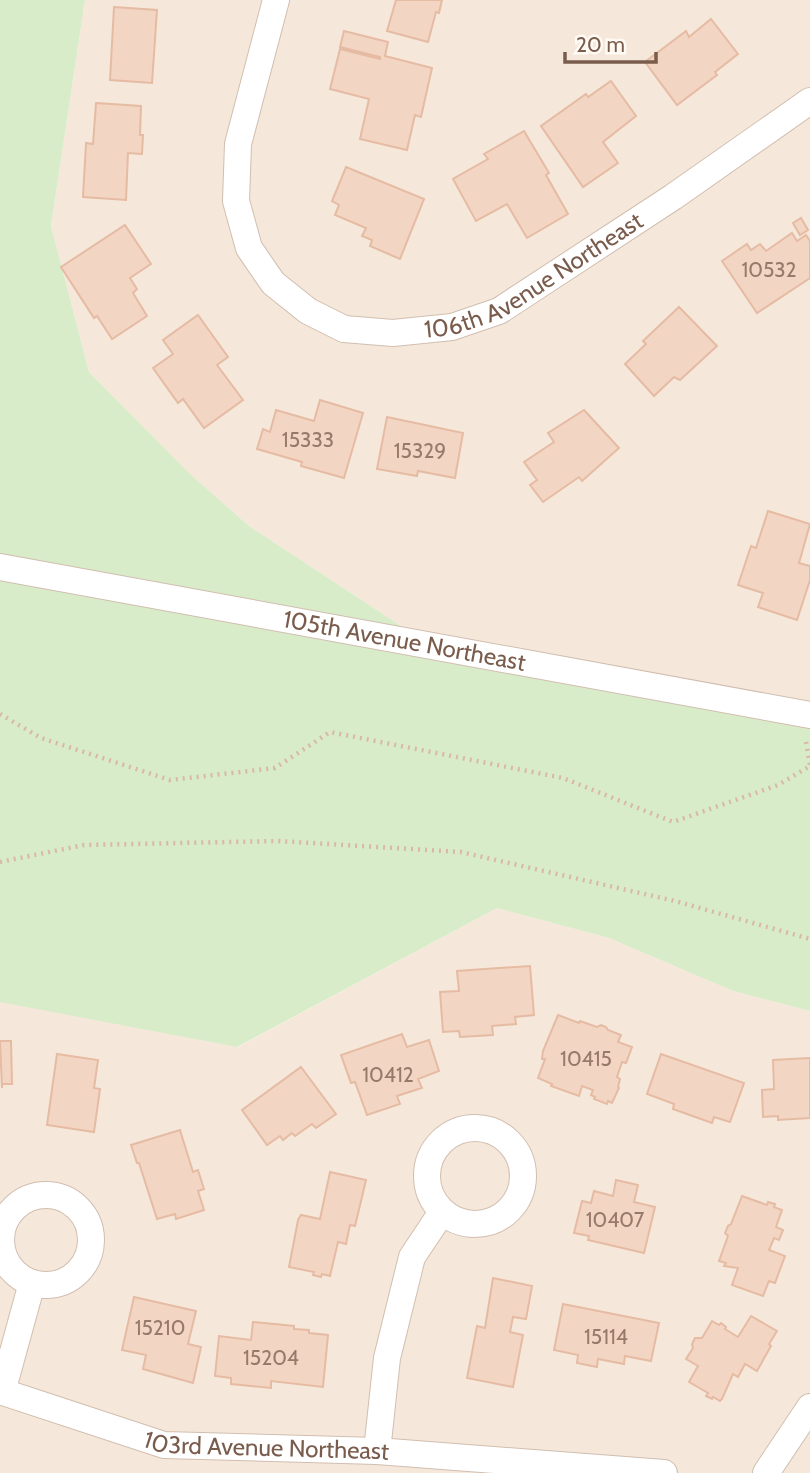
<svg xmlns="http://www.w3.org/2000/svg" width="810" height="1473" font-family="Cabin,sans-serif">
	<rect width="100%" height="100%" fill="#fdf6ec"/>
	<!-- residential -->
	<g fill="#f5e8da">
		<polygon points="85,0 810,0 810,715 430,645 249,526 189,473 89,372 51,226"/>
		<polygon points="497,908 609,938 733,991 810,1011 810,1473 0,1473 0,1001 238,1047"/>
	</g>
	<!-- green -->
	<polygon fill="#d8ecc9" points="0,0 85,0 51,226 89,372 189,473 249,526 430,645 810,715 810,1011 733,991 609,938 497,908 237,1047 0,1002"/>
	<!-- building -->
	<g fill="#f3d5c3" stroke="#e6bba3" stroke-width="2">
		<polygon points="396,0 442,0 439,13 436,12 428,42 387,31"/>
		<polygon points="114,7 157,10 152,83 110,80"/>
		<polygon points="711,19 738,54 715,72 717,75 677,105 645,62 686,31 689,37"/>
		<polygon points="344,31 388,42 385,56 432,68 421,117 415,115 407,150 360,139 369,99 330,89 340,49 380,59 380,57 340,47"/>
		<polygon points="611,81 636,116 603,142 618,163 583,187 541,126 586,94 588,97"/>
		<polygon points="96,103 141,106 140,135 143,135 142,154 128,153 126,200 83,197 86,143 93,144"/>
		<polygon points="524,131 549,173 546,175 568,214 527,238 507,204 476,221 453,179 488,159 484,154"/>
		<polygon points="346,167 424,199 400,259 370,246 372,240 362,236 366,228 335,215 339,205 332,201"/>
		<polygon points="801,218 808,230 800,235 793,223"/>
		<polygon points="125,225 151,264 130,278 137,289 133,293 147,316 112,339 97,316 94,318 61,267"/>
		<polygon points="792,233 797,241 806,235 810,241 810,278 757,313 722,261 747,244 751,250 760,244 766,251"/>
		<polygon points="679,307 717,346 680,380 674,377 654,396 625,364 646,344 643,341"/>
		<polygon points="198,315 228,357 217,365 243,400 204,428 183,399 178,403 153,368 173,354 163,340"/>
		<polygon points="320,400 363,413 344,478 301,466 302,462 257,449 263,429 270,432 276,410 314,421"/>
		<polygon points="584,410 619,448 582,481 579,477 543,502 530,485 537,480 524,462 554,442 548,433"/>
		<polygon points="387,417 463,433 455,478 418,471 417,476 377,469"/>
		<polygon points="768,511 810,524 799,563 810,566 810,580 797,620 758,607 763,593 738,585 751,546 756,548"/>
		<polygon points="530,966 534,1015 515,1017 516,1024 492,1026 493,1035 460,1037 459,1031 443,1032 440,992 459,991 457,971"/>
		<polygon points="558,1015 579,1023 580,1021 597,1027 601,1025 606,1027 608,1030 621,1035 618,1042 632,1047 626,1063 622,1062 617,1077 620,1079 618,1087 619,1088 612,1103 608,1101 607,1104 594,1099 595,1097 591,1095 593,1090 582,1086 579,1096 551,1086 552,1084 538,1078 545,1059 542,1059 543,1051"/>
		<polygon points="402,1034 407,1047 429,1040 439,1071 418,1079 422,1088 397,1096 400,1104 367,1115 355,1082 351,1083 341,1055"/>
		<polygon points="0,1041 11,1041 12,1084 2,1084 2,1088"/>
		<polygon points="57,1054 98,1060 94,1088 100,1089 94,1132 47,1125"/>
		<polygon points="661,1054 744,1083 730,1122 714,1117 712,1123 673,1109 674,1104 647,1094"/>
		<polygon points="810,1058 810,1118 778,1120 778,1116 763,1117 762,1090 774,1089 773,1060"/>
		<polygon points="301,1067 336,1114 316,1128 312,1124 295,1136 292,1133 283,1140 280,1136 267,1145 242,1110"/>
		<polygon points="180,1130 193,1172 198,1170 204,1189 198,1191 204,1210 176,1219 175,1214 157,1219 139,1163 137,1163 131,1145"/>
		<polygon points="330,1172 366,1180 355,1226 350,1225 346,1244 338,1242 330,1276 322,1274 321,1277 313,1275 314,1272 289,1267 298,1220 301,1215 320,1219"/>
		<polygon points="616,1180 638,1185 634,1202 655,1207 644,1253 588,1240 589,1236 574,1233 582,1201 591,1203 594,1191 613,1196"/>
		<polygon points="742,1196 767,1205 768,1202 775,1204 774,1207 782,1210 776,1227 783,1230 779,1240 774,1238 769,1250 785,1256 775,1283 769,1281 763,1296 732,1285 738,1268 724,1266 726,1263 719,1261 728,1236 725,1233 728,1226 731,1224"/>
		<polygon points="493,1278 532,1286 526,1319 513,1317 510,1332 523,1335 513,1387 467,1378 477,1326 485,1328"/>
		<polygon points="134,1297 196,1311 188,1344 201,1347 193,1383 143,1369 146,1355 122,1350"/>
		<polygon points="563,1304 659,1323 651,1361 625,1356 624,1364 598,1359 597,1367 577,1363 578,1355 554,1350"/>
		<polygon points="751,1316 777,1331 769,1344 771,1346 757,1371 745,1364 738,1377 733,1374 722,1399 720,1401 713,1397 712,1399 706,1396 708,1393 689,1382 698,1366 686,1359 693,1348 692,1344 695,1338 702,1338 712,1321 719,1325 721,1323 726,1327 725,1329 738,1337"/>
		<polygon points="253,1322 294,1326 294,1329 309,1330 309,1333 328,1335 323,1387 271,1381 271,1388 231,1384 231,1378 215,1376 219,1336 251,1340"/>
	</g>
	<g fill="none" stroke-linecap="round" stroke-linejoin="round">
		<!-- minor casing -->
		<g stroke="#d1beb0" stroke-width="28">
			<g id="minor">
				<path id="s1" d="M276 0 238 144 236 201 249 248 273 283 308 311 344 329 393 333 452 327 499 311 673 197 810 101"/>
				<path id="s2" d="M0 567 810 715"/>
				<circle cx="475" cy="1176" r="48"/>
				<circle cx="46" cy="1240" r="45"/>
				<path id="s3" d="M0 1391 164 1445 377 1451 664 1473"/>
				<polyline points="2,1392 32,1283"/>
				<polyline points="377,1451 387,1358 412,1257 442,1212"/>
				<polyline points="766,1473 810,1407"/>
			</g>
		</g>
		<!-- path -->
		<g stroke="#d9b8a5" stroke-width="4.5" stroke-dasharray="2 5" stroke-linecap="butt">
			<polyline points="0,714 41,738 170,780 275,768 330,732 563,778 673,822 778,785 810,766"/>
			<polyline points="806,742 810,765"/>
			<polyline points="0,862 84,845 278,841 461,852 675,901 810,939"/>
		</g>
		<!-- minor -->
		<use href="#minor" stroke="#fff" stroke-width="26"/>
	</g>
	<g text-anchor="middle" stroke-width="6" stroke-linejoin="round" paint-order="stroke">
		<!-- number labels -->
		<g font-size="21" fill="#987a6a">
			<text x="769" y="277">10532</text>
			<text x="308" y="447">15333</text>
			<text x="420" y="458">15329</text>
			<text x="586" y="1066">10415</text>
			<text x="388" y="1082">10412</text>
			<text x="615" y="1227">10407</text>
			<text x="160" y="1335">15210</text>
			<text x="606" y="1344">15114</text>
			<text x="271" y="1365">15204</text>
		</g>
		<!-- street labels -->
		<g font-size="24" fill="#7a5c4d" stroke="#fffaf3">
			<text dy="8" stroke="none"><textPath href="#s1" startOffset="586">106th Avenue Northeast</textPath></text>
			<text dy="8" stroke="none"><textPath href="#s2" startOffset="411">105th Avenue Northeast</textPath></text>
			<text dy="8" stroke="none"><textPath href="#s3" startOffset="275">103rd Avenue Northeast</textPath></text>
		</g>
	</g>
	<!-- scale -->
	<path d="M565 52v10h91v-10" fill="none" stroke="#7a5c4d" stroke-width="3.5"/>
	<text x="576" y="52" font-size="21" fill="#7a5c4d" stroke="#fffaf3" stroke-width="5" paint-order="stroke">20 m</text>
</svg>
